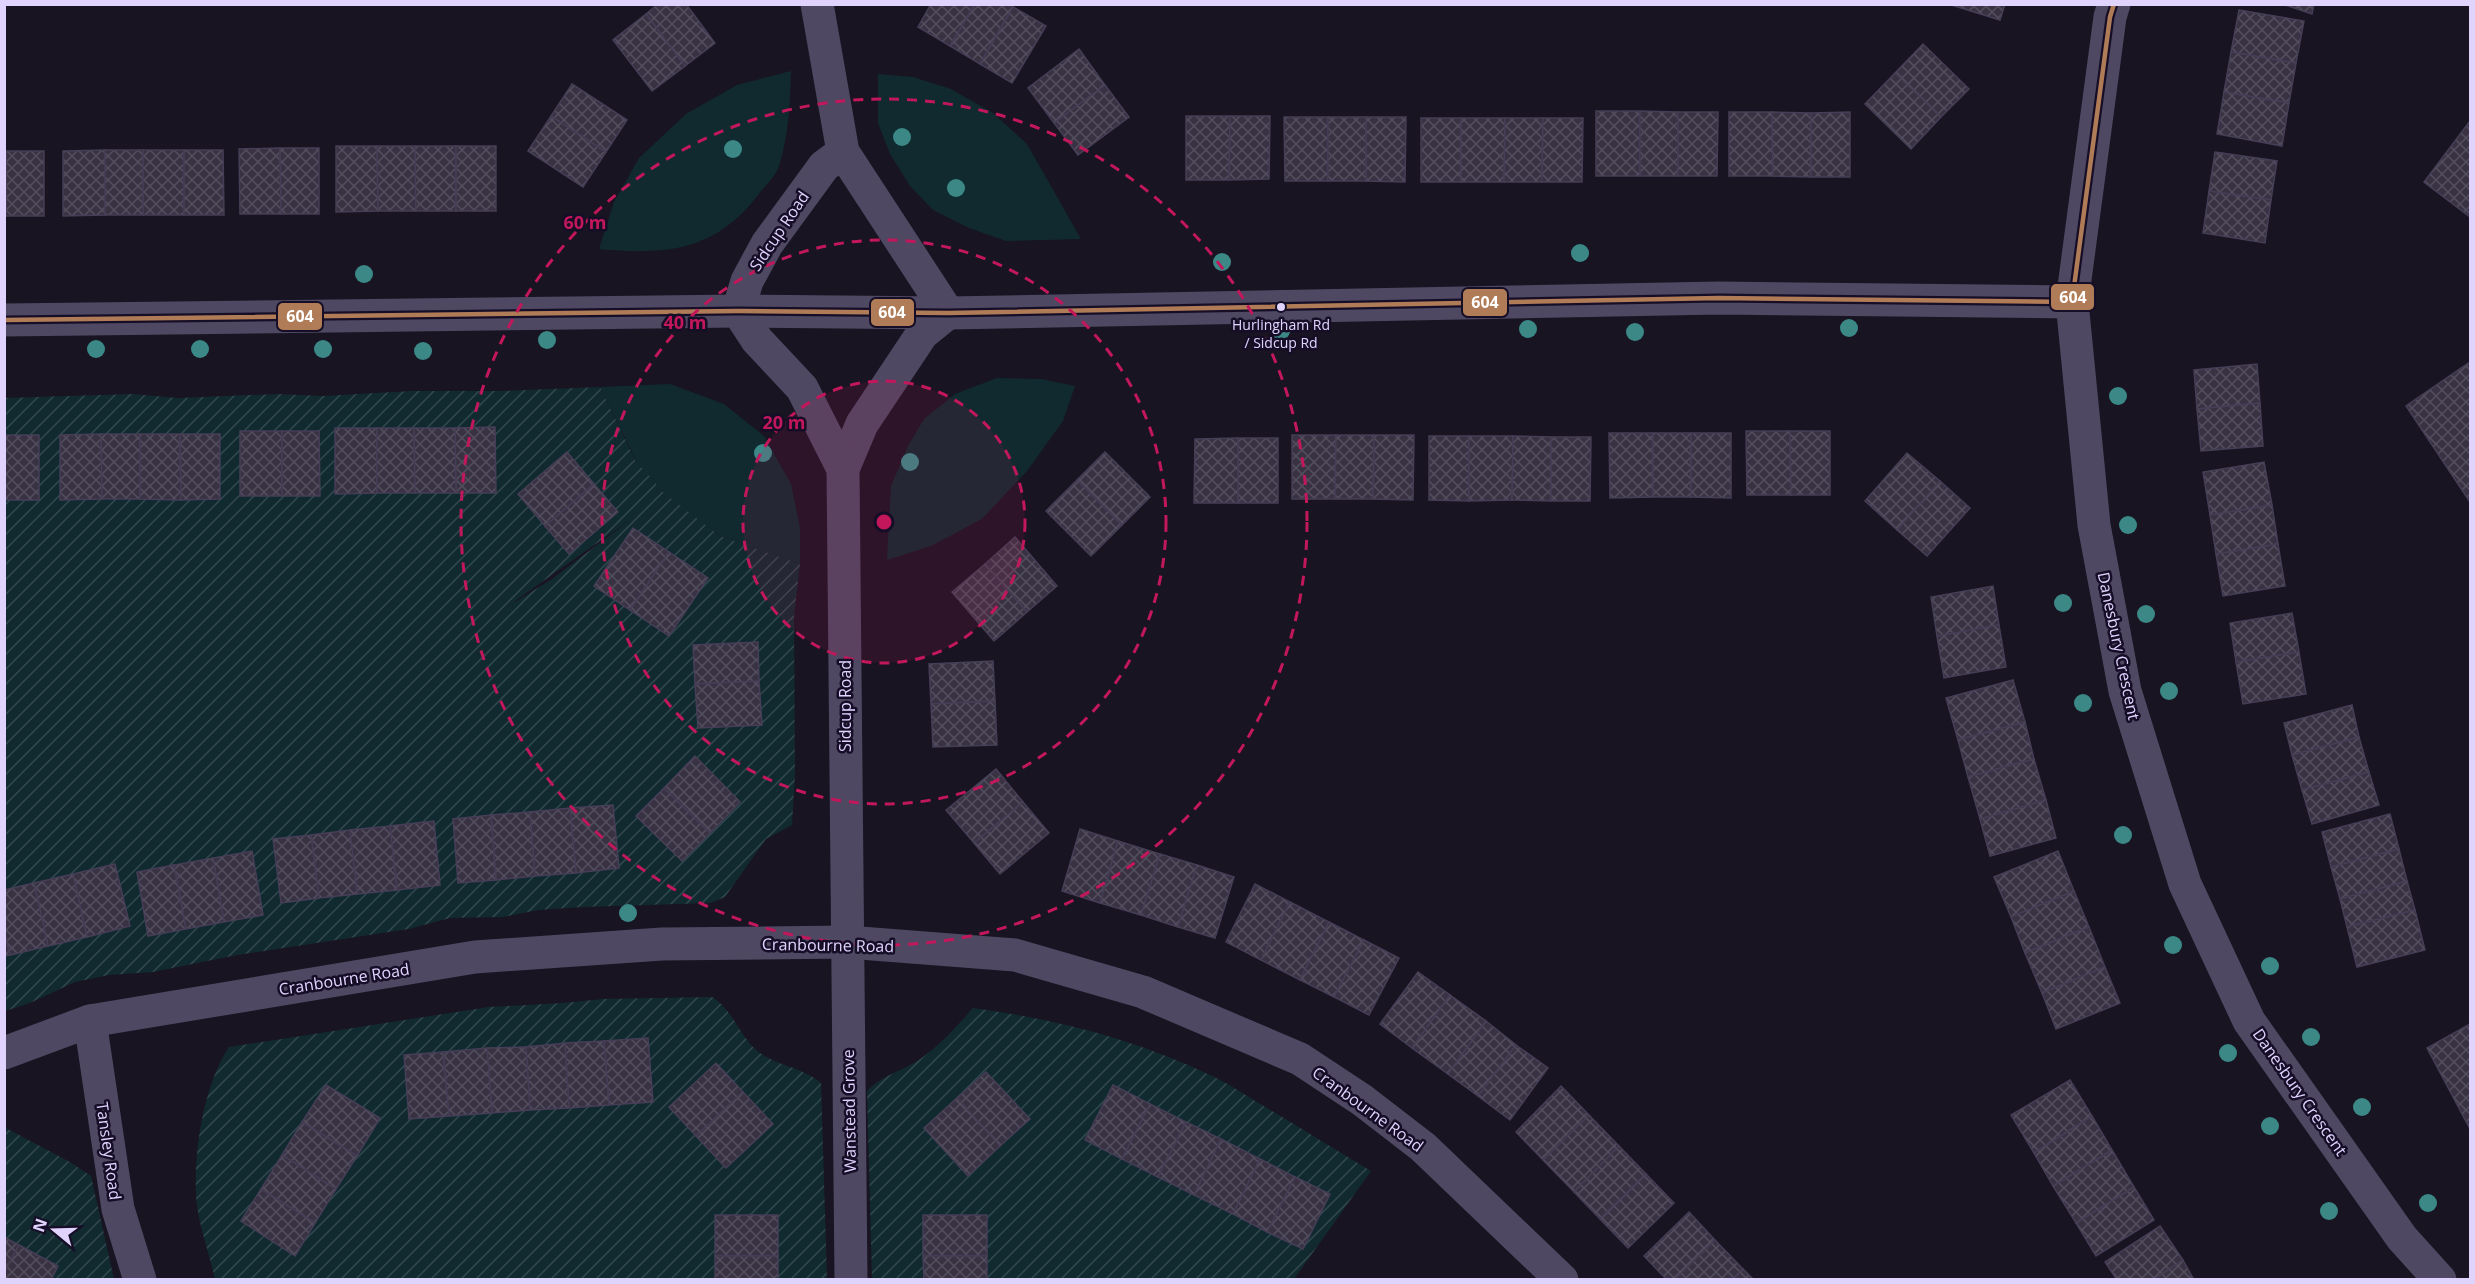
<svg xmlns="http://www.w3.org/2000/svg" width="2475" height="1284" font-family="'Open Sans',sans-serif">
	<defs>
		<pattern id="garden-furrows" width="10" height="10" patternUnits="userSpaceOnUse" patternTransform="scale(1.5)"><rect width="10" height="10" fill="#112a30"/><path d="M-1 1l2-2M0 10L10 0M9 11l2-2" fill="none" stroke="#33484f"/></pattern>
		<pattern id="building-cross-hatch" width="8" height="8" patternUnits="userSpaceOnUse" patternTransform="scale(1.5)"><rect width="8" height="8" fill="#383243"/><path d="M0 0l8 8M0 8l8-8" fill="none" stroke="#544f5f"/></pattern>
	</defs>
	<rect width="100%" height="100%" fill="#181421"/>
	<!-- green -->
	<g fill="#112a30">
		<path d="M791 71C790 103 789 134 779 166 776 176 765 186 758 195 715 252 664 255 599 249L614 202 639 158 686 114 737 85Z"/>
		<polygon points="878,74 913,77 951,89 993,113 1027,144 1081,239 1006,241 969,228 933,210 910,186 890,154 878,123"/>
		<polygon points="997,378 1041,379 1075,386 1063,421 1027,471 982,519 931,546 887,560 891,486 908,446 924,419 955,394"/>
		<polygon points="670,384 724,404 764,436 791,484 800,528 800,564 720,536 670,499 638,465 600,387"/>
	</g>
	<!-- garden -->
	<g fill="url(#garden-furrows)" fill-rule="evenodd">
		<path d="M600 387 635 460 665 494 720 536 800 564 794 616 795 776 792 825 766 839 725 897 711 903 583 907 538 910 503 917 450 918 409 929 237 955 153 972 109 975 75 982 30 1003 5 1011 4 398 133 394 178 398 277 394 323 396 412 391H502ZM634 517 552 579 515 602V601Z"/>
		<path d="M712 997C731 1008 738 1032 754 1048 773 1066 801 1066 821 1083L827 1279H215C210 1256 196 1216 196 1194 194 1148 204 1085 229 1047L489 1007 563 1003 603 999Z"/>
		<path d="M973 1008C1055 1019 1135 1039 1210 1075 1226 1082 1242 1093 1257 1102 1296 1125 1333 1148 1371 1171L1294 1279H872L867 1091C883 1074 904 1071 923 1057 942 1043 957 1026 973 1008Z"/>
		<polygon points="4,1127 70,1162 91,1176 114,1279 5,1279"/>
	</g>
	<!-- building -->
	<g fill="url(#building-cross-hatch)" stroke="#463e56" stroke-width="1.5">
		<polygon points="658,4 686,4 715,43 685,66 646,14"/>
		<polygon points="931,4 975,4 950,46 918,27"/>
		<polygon points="975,4 1009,4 1013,7 980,64 950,46"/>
		<polygon points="1948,4 2005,4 2000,20"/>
		<polygon points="2282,4 2314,4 2312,14"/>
		<polygon points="1013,7 1046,26 1012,83 980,64"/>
		<polygon points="2239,10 2304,21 2296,63 2231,52"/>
		<polygon points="646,14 685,66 652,91 613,40"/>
		<polygon points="1923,44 1969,89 1941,117 1895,73"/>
		<polygon points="1079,49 1105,85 1054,123 1028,88"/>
		<polygon points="2231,52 2296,63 2289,103 2224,92"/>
		<polygon points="1895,73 1941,117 1911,149 1865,104"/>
		<polygon points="572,84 627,120 606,152 551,116"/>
		<polygon points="1105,85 1129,117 1078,155 1054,123"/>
		<polygon points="2224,92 2289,103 2282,146 2217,134"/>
		<rect x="1596" y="111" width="44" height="65"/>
		<polygon points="1640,111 1678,112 1678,176 1640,176"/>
		<polygon points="1678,112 1718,112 1717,176 1678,176"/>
		<polygon points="1729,112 1772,112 1773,176 1729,176"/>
		<polygon points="1772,112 1811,113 1811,177 1773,176"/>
		<polygon points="1850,112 1850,177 1811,177 1811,113"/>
		<polygon points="551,116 606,152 583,187 528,151"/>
		<polygon points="1186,116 1230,116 1229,180 1186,180"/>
		<polygon points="1230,116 1270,116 1269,179 1229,180"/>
		<polygon points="1284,117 1328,117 1328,181 1285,181"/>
		<rect x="1328" y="117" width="38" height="64"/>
		<polygon points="1366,117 1406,117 1405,182 1366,181"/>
		<rect x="1421" y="118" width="40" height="64"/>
		<polygon points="1461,118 1505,118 1504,182 1461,182"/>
		<polygon points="1505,118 1543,118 1542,182 1504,182"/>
		<polygon points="1543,118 1583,118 1582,182 1542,182"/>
		<polygon points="2470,121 2470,217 2424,182"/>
		<polygon points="336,146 377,146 378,211 336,212"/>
		<polygon points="377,146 415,146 416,211 378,211"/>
		<polygon points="415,146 456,146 456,211 416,211"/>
		<rect x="456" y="146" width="40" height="65"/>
		<polygon points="280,148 281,214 240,214 239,149"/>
		<polygon points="280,148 319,148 319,214 281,214"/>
		<polygon points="105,150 105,215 63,216 63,151"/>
		<rect x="105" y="150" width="38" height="65"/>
		<rect x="143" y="150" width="41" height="65"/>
		<polygon points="184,150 223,150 224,215 184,215"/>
		<rect x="4" y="151" width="2" height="65"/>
		<rect x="6" y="151" width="38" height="65"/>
		<polygon points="2215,152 2277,161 2271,200 2209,191"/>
		<polygon points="2209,191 2271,200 2265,243 2203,233"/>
		<polygon points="2470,362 2470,502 2406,406"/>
		<polygon points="2257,364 2260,403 2197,409 2194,370"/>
		<polygon points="2260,403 2263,446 2201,451 2197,409"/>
		<polygon points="495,427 496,493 456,493 455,428"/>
		<polygon points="335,428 377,428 377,493 335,494"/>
		<polygon points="377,428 414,428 415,493 377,493"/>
		<polygon points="414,428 455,428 456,493 415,493"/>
		<rect x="240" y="431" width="42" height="65"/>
		<polygon points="282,431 319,431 320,496 282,496"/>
		<polygon points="1746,431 1790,431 1791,495 1747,495"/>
		<polygon points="1790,431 1830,431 1830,495 1791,495"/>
		<polygon points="1609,433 1653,433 1653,497 1610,498"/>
		<rect x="1653" y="433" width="38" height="64"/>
		<polygon points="1691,433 1731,433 1731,498 1691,497"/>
		<polygon points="101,434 102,499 60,500 60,435"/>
		<polygon points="101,434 140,434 140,499 102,499"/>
		<polygon points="140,434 180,434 181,500 140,499"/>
		<polygon points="180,434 220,434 220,499 181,500"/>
		<rect x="4" y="435" width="35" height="65"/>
		<polygon points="1292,435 1336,435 1335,499 1292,499"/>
		<polygon points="1336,435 1374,435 1373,499 1335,499"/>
		<polygon points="1374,435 1414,435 1413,500 1373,499"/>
		<polygon points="1429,436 1469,436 1469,501 1429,500"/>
		<polygon points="1469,436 1513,436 1512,500 1469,501"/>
		<polygon points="1513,436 1551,437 1551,501 1512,500"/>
		<polygon points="1551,437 1591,437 1590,501 1551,501"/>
		<rect x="1238" y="438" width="40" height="65"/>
		<polygon points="1238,438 1238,503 1194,503 1195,439"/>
		<polygon points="567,452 594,484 545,526 518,494"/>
		<polygon points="1105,452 1150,497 1122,525 1077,480"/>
		<polygon points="1907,453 1940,481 1897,530 1865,501"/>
		<polygon points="2264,462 2272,505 2210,515 2203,472"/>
		<polygon points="1077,480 1122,525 1091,556 1046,511"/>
		<polygon points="1940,481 1970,508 1927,556 1897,530"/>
		<polygon points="594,484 618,512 569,554 545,526"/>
		<polygon points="2272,505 2278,544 2216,554 2210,515"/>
		<polygon points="633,528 669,552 630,610 594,586"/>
		<polygon points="1015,537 1057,586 1027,612 985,564"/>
		<polygon points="2278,544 2285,586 2223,596 2216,554"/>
		<polygon points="669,552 708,578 669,636 630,610"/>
		<polygon points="985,564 1027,612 994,641 952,592"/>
		<polygon points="1993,586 1999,625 1937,636 1931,597"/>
		<polygon points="2292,613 2299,652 2236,662 2230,623"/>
		<polygon points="1999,625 2006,667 1944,678 1937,636"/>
		<polygon points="758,642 759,681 695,684 693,645"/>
		<polygon points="2299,652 2306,694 2243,704 2236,662"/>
		<polygon points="993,661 995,701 931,704 929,664"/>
		<polygon points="2013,680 2025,722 1958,740 1946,698"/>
		<polygon points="759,681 762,725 698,728 695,684"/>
		<polygon points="995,701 997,745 933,747 931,704"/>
		<polygon points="2352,705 2359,737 2292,755 2284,723"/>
		<polygon points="2025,722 2034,759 1968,777 1958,740"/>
		<polygon points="2359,737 2369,772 2302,790 2292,755"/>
		<polygon points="695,756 740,802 710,833 664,788"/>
		<polygon points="2034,759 2046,800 1980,819 1968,777"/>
		<polygon points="996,769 1023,802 974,843 946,810"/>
		<polygon points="2369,772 2379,805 2312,824 2302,790"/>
		<polygon points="664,788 710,833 682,861 636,816"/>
		<polygon points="2046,800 2056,838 1990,856 1980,819"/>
		<polygon points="1023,802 1049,833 1000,874 974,843"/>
		<polygon points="613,805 619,868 576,873 570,808"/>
		<polygon points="570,808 576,873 535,876 530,812"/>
		<polygon points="530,812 535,876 496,880 491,815"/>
		<polygon points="2390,814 2399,849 2331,867 2322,832"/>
		<polygon points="491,815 496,880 458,883 453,819"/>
		<polygon points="434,821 440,885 397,890 390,826"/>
		<polygon points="390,826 397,890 357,894 350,830"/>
		<polygon points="1080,829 1118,841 1100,903 1062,891"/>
		<polygon points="350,830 357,894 319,898 311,835"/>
		<polygon points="311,835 319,898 281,903 273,839"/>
		<polygon points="1118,841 1160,854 1141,915 1100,903"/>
		<polygon points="2399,849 2407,881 2340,899 2331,867"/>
		<polygon points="252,851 263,915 224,922 213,858"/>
		<polygon points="2058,851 2074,891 2011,917 1994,877"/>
		<polygon points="1160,854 1197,865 1178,927 1141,915"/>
		<polygon points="213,858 224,922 186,929 174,865"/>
		<polygon points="115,864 130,926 87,937 73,874"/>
		<polygon points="174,865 186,929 148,936 137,872"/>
		<polygon points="1197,865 1234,877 1215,938 1178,927"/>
		<polygon points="73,874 87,937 48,946 34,883"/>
		<polygon points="2407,881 2415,910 2347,927 2340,899"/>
		<polygon points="34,883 48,946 10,955 4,930 4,890"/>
		<polygon points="1255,884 1290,902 1261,960 1226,942"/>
		<polygon points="2074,891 2089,927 2025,953 2011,917"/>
		<polygon points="1290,902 1329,922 1300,980 1261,960"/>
		<polygon points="2415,910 2425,950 2357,967 2347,927"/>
		<polygon points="1329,922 1364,940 1334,997 1300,980"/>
		<polygon points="2089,927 2105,967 2042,993 2025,953"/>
		<polygon points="4,930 10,955 4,956"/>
		<polygon points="1364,940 1399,958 1369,1015 1334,997"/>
		<polygon points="2105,967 2120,1003 2056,1029 2042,993"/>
		<polygon points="1418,972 1450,995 1412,1048 1380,1024"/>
		<polygon points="1450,995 1486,1021 1448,1074 1412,1048"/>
		<polygon points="1486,1021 1516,1045 1478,1096 1448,1074"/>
		<polygon points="2470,1024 2470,1129 2427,1048"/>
		<polygon points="648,1038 653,1102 609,1105 604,1041"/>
		<polygon points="604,1041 609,1105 569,1108 565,1043"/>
		<polygon points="565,1043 569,1108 530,1110 526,1047"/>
		<polygon points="1516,1045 1548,1068 1510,1120 1478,1096"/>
		<polygon points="526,1047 530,1110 492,1113 487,1048"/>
		<polygon points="487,1048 492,1113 449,1116 443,1052"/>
		<polygon points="443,1052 449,1116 409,1119 404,1055"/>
		<polygon points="716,1063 743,1092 696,1136 669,1107"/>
		<polygon points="986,1072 1030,1119 1000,1146 957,1098"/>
		<polygon points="2070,1080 2092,1116 2034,1153 2011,1115"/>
		<polygon points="326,1085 380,1118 357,1156 302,1122"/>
		<polygon points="1113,1085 1150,1104 1122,1159 1085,1140"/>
		<polygon points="1561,1086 1589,1115 1543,1160 1516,1132"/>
		<polygon points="743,1092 773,1124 726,1168 696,1136"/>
		<polygon points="957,1098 1000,1146 968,1176 924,1128"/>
		<polygon points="1150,1104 1186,1122 1158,1177 1122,1159"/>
		<polygon points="1589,1115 1619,1146 1574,1192 1543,1160"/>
		<polygon points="2092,1116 2112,1150 2053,1186 2034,1153"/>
		<polygon points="302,1122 357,1156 336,1189 282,1155"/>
		<polygon points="1186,1122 1221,1139 1194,1195 1158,1177"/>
		<polygon points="1221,1139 1260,1159 1233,1214 1194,1195"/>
		<polygon points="1619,1146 1646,1174 1600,1219 1574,1192"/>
		<polygon points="2112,1150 2134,1187 2076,1223 2053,1186"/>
		<polygon points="282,1155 336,1189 315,1223 261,1189"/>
		<polygon points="1260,1159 1295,1177 1267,1232 1233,1214"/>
		<polygon points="1646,1174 1674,1203 1628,1248 1600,1219"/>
		<polygon points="1295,1177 1330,1194 1303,1249 1267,1232"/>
		<polygon points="2134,1187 2154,1220 2096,1256 2076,1223"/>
		<polygon points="261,1189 315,1223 295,1256 241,1221"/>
		<polygon points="1689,1212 1715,1240 1674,1280 1667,1280 1644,1256"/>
		<rect x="715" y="1215" width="63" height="41"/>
		<rect x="923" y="1215" width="64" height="41"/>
		<polygon points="2160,1226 2183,1260 2153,1280 2117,1280 2105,1262"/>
		<polygon points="4,1237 19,1245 4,1273"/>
		<polygon points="1715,1240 1743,1269 1732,1280 1674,1280"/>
		<polygon points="19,1245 58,1266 51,1280 4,1280 4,1273"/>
		<rect x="715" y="1256" width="63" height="24"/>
		<polygon points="923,1256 987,1256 987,1280 924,1280"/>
		<polygon points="2183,1260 2194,1280 2153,1280"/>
		<polygon points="1743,1269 1754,1280 1732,1280"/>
	</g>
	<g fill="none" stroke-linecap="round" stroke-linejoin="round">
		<!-- street -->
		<g stroke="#4e4862" stroke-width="33">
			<polyline points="817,4 843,152 948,313 922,334 862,424 843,469"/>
			<polyline points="2114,4 2110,17 2072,302 2094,525 2125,691 2185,884 2249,1021 2402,1238 2440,1280"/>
			<polyline points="843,152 824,166 767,244 747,281 738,311 757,340 802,388 843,469 851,1280"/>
			<polyline points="4,320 738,311 948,313 1719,298 2072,302"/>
			<polyline points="90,1021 118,1209 140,1280"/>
			<polyline points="4,1053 90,1021 475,957 662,944 847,942 1015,955 1143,992 1300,1059 1362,1100 1423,1147 1562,1280"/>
		</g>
		<!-- bus-1 casing -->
		<g stroke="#160e27" stroke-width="9">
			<polyline id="bus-1" points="4,320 738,311 948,313 1719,298 2072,302 2110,17 2114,4"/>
		</g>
		<!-- bus-1 -->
		<use href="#bus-1" stroke="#b07c57" stroke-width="4.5"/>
	</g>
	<!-- trees -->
	<g fill="#3b8887">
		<circle cx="902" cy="137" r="9"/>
		<circle cx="733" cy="149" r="9"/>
		<circle cx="956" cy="188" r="9"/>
		<circle cx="1580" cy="253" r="9"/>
		<circle cx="1222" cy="262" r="9"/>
		<circle cx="364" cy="274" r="9"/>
		<circle cx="1849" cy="328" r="9"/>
		<circle cx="1528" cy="329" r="9"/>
		<circle cx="1281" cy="331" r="9"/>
		<circle cx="1635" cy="332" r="9"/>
		<circle cx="547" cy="340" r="9"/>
		<circle cx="96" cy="349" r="9"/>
		<circle cx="200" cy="349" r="9"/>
		<circle cx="323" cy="349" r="9"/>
		<circle cx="423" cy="351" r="9"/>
		<circle cx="2118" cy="396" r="9"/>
		<circle cx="763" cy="453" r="9"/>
		<circle cx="910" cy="462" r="9"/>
		<circle cx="2128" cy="525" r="9"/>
		<circle cx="2063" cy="603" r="9"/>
		<circle cx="2146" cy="614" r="9"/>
		<circle cx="2169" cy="691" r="9"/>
		<circle cx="2083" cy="703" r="9"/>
		<circle cx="2123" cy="835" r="9"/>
		<circle cx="628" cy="913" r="9"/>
		<circle cx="2173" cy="945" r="9"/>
		<circle cx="2270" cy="966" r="9"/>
		<circle cx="2311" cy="1037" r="9"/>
		<circle cx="2228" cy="1053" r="9"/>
		<circle cx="2362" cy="1107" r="9"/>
		<circle cx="2270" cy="1126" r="9"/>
		<circle cx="2428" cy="1203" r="9"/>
		<circle cx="2329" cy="1211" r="9"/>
	</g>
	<!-- distance rings -->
	<circle cx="884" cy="522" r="141" fill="#c2185b" fill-opacity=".12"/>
	<g fill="none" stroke="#c2185b" stroke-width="3" stroke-dasharray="10 8">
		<circle cx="884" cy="522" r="141"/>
		<circle cx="884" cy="522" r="282"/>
		<circle cx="884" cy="522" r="423"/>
	</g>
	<!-- markers -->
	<circle fill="#e0d4ff" stroke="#160e27" stroke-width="2" cx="1281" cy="307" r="5"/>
	<g text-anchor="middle" stroke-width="5" stroke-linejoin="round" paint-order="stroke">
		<!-- bus labels -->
		<g font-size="14" fill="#e0d4ff" stroke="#160e27">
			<text x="1281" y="330">Hurlingham Rd<tspan x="1281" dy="18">/ Sidcup Rd</tspan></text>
		</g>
		<!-- street labels -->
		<g font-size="16" fill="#e0d4ff" stroke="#160e27">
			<text transform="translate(779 231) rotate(-56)" y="6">Sidcup Road</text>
			<text transform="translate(2119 646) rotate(78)" y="6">Danesbury Crescent</text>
			<text transform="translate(845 706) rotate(-90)" y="6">Sidcup Road</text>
			<text transform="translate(828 945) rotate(1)" y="6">Cranbourne Road</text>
			<text transform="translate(344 979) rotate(-9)" y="6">Cranbourne Road</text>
			<text transform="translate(2300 1092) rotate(55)" y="6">Danesbury Crescent</text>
			<text transform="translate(1368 1109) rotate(36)" y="6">Cranbourne Road</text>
			<text transform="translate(849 1111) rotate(-91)" y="6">Wanstead Grove</text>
			<text transform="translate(109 1151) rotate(82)" y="6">Tansley Road</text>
		</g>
	</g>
	<circle cx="884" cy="522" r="9" fill="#c2185b" stroke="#160e27" stroke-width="3"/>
	<g font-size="18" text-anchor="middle" font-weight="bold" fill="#c2185b" stroke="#160e27" stroke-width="5" stroke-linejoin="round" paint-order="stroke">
		<text x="585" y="229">60 m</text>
		<text x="685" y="329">40 m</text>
		<text x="784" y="429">20 m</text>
	</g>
	<g stroke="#160e27" stroke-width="2">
		<rect x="2050" y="283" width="45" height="28" rx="6" fill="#b07c57"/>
		<rect x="1462" y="288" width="46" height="29" rx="6" fill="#b07c57"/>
		<rect x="870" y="298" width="45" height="29" rx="6" fill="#b07c57"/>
		<rect x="277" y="302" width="46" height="29" rx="6" fill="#b07c57"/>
	</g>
	<g font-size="16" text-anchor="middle" font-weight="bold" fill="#fff">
		<text x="2073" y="303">604</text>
		<text x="1485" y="308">604</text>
		<text x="892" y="318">604</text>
		<text x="300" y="322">604</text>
	</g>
	<!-- border -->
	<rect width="2475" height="1284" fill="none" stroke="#e0d4ff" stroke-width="12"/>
	<!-- north arrow -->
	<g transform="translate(54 1230) rotate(289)" stroke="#160e27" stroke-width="4.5" paint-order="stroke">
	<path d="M0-4.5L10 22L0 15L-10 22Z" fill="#e0d4ff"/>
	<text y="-9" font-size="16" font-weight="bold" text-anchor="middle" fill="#e0d4ff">N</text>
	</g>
</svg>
